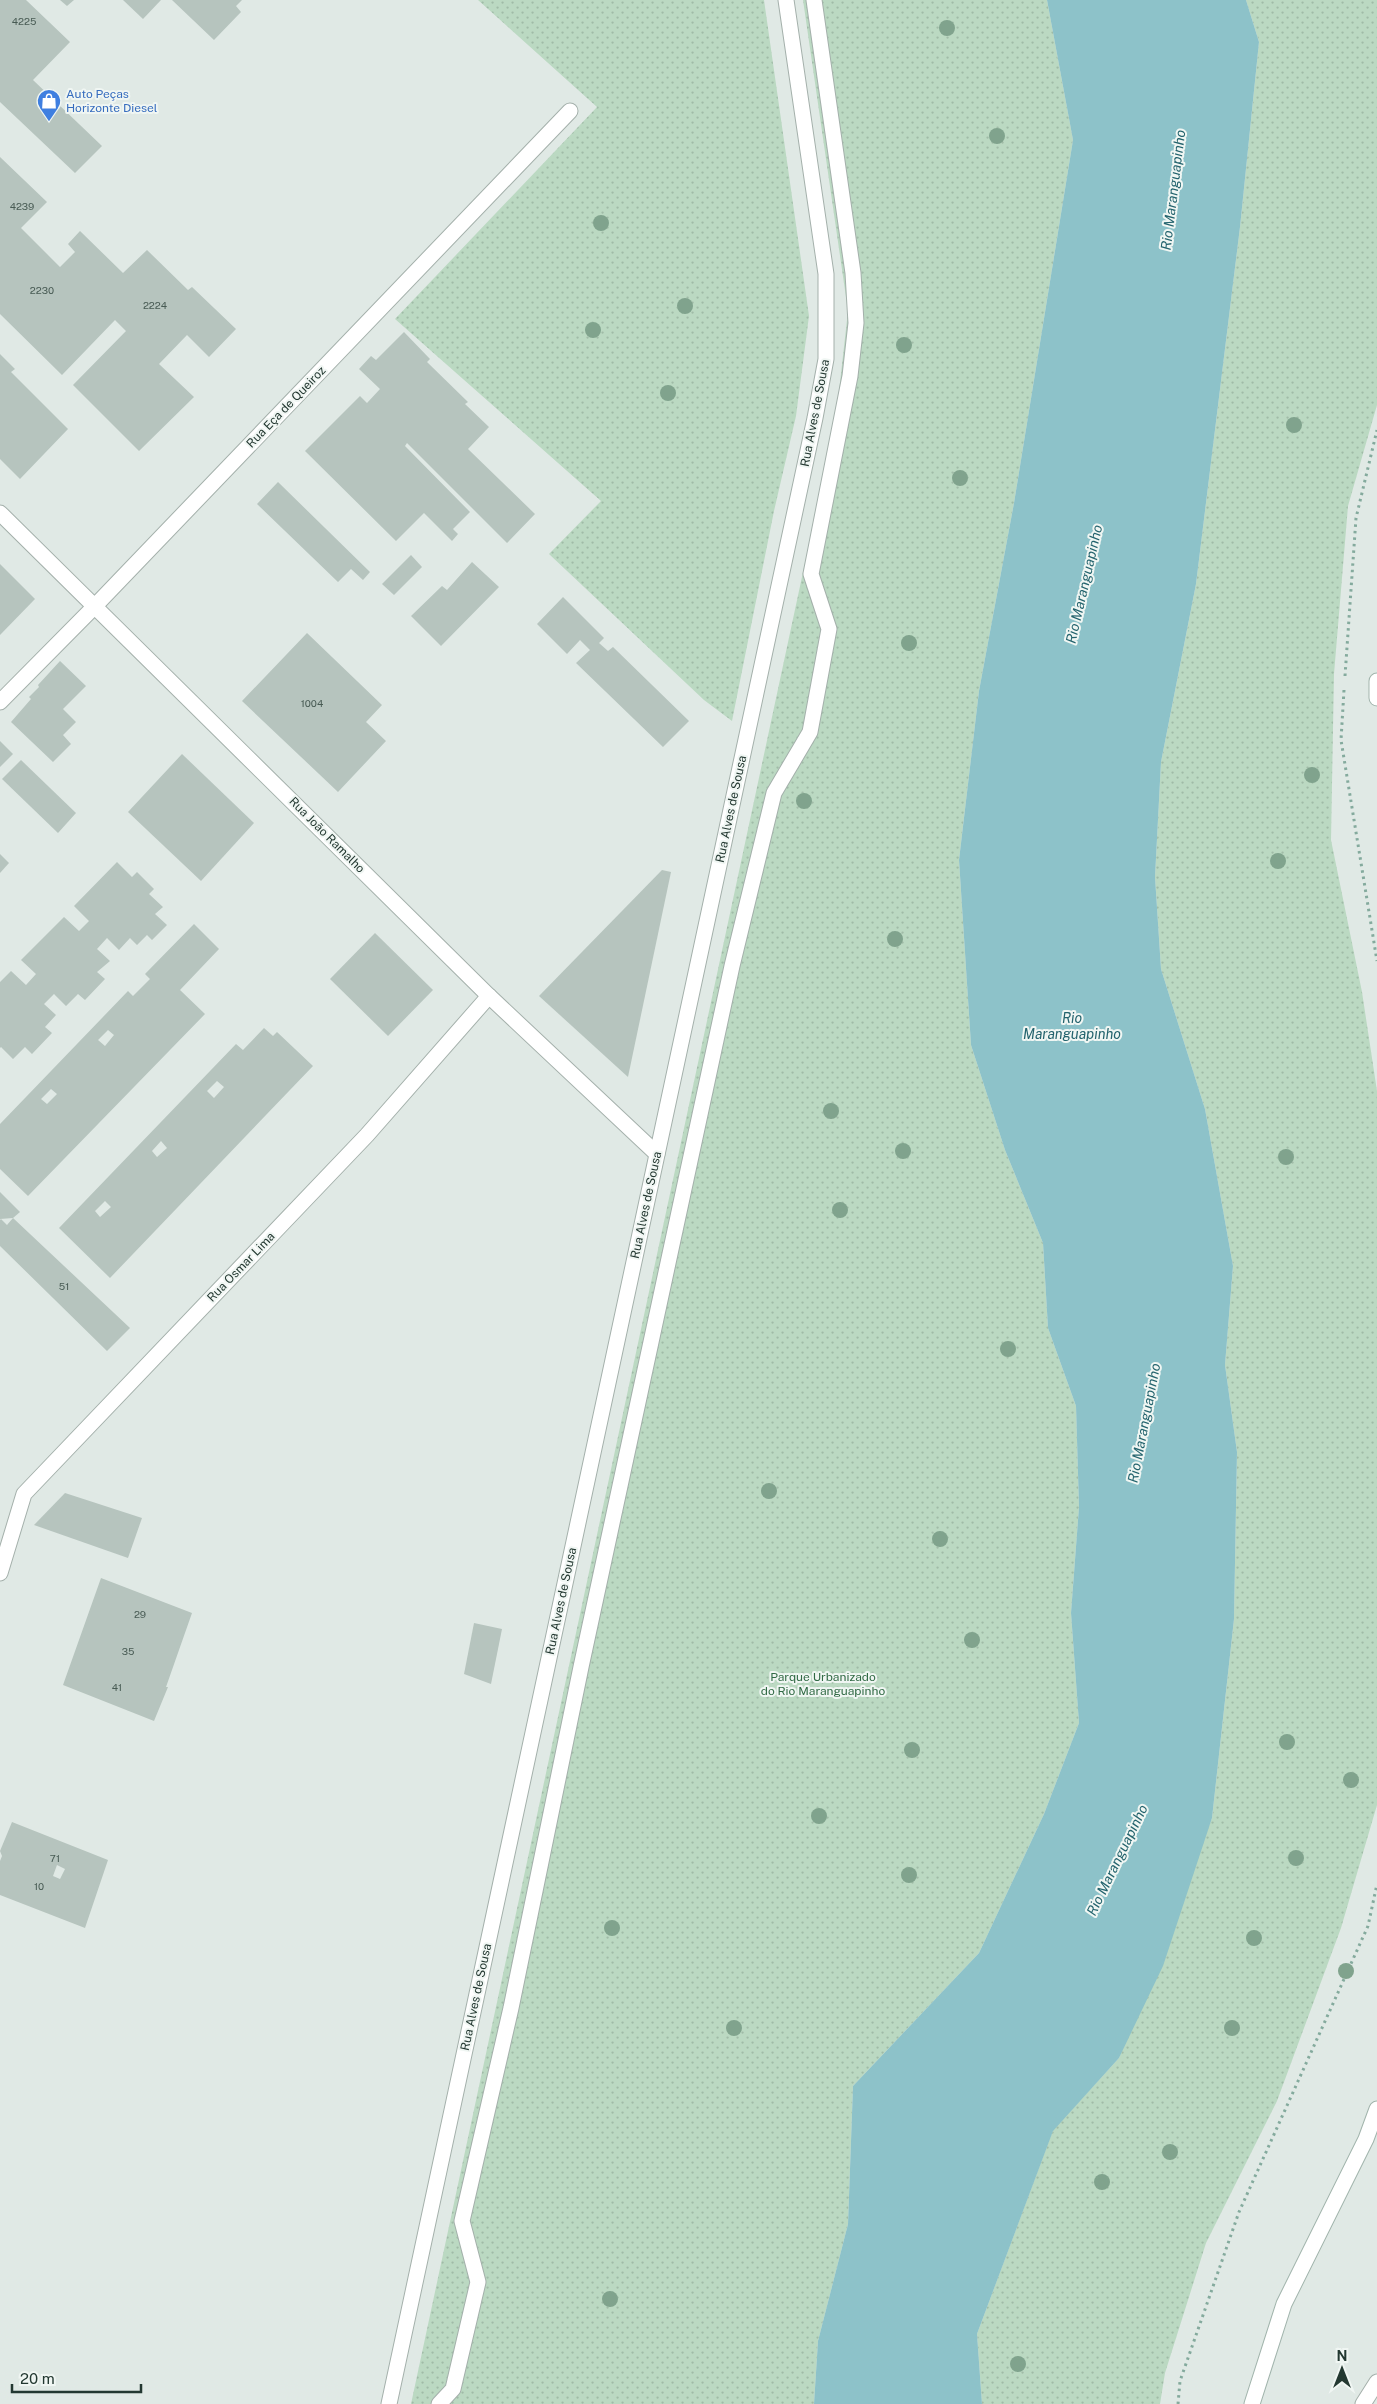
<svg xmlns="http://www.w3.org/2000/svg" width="1377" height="2404" font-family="'Public Sans',sans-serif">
	<defs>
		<pattern id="park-dots" width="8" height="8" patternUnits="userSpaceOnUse" patternTransform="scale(1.25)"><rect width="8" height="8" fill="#bbd9c2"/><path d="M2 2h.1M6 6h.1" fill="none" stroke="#a0bba7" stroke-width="1.8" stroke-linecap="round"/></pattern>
	</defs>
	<rect width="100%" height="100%" fill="#e0e9e5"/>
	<!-- park -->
	<g fill="url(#park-dots)">
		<polygon points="478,0 764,0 809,316 796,416 774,511 732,721 704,700 549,554 601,501 395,319 597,107"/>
		<polygon points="803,0 1047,0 1073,140 1014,503 979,691 959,860 971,1045 1005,1150 1043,1243 1048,1328 1076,1406 1079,1507 1071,1613 1079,1723 1044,1814 979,1953 853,2086 848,2224 818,2341 814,2404 411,2404 836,418 848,311"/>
		<polygon points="1246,0 1377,0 1377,405 1348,506 1334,674 1331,840 1362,992 1377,1091 1377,1805 1341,1928 1277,2101 1206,2243 1165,2373 1160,2404 982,2404 977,2334 1053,2130 1119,2058 1212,1818 1234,1619 1237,1452 1225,1365 1233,1266 1205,1109 1161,969 1155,877 1161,762 1196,584 1240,227 1259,42"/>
	</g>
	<!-- water -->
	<polygon fill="#8dc2c9" points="1047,0 1246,0 1259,42 1240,227 1196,584 1161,762 1155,877 1161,969 1205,1109 1233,1266 1225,1365 1237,1452 1234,1619 1212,1818 1163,1966 1119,2058 1053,2131 977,2334 982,2404 814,2404 818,2341 848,2224 853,2086 979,1953 1044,1814 1079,1723 1071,1613 1079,1507 1076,1406 1048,1328 1043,1243 1005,1150 971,1045 959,860 979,691 1014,503 1073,140"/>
	<!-- building -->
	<g fill="#b6c4be" fill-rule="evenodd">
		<polygon points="0,0 26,0 70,42 33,80 102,146 75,173 0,102"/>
		<polygon points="60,0 74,0 67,6"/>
		<polygon points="123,0 161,0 143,19"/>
		<polygon points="172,0 242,0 236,6 241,12 214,40"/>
		<polygon points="0,157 47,202 21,228 60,267 75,252 68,244 80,231 123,273 147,250 188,290 192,287 236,329 209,357 187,335 159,364 194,397 139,451 73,385 126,331 115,320 62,375 0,314"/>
		<polygon points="404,332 430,359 427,362 468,402 465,404 489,427 468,449 535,514 507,543 407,443 405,446 470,512 453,529 458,534 452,541 424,513 396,541 305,451 360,396 367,403 380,389 359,369 371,356 376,360"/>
		<polygon points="0,354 15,369 11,372 68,429 20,479 0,459"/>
		<polygon points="278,482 370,572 363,580 351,569 338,582 257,504"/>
		<polygon points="411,555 422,567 394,595 382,584"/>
		<polygon points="472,562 499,587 441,646 411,616 442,586 447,590"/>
		<polygon points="0,564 35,599 0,635"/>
		<polygon points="563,597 604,638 599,643 608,651 613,647 689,721 663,747 576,663 590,650 580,640 567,654 537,624"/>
		<polygon points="307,633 382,705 366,722 386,741 338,792 242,701"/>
		<polygon points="60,661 86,686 63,709 76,722 63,735 71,744 53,762 11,722 31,699 29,697 39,687 38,685"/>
		<polygon points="0,741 13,754 0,767"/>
		<polygon points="182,754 254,823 201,881 128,812"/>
		<polygon points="21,760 76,813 58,833 2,779"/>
		<polygon points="0,854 9,863 0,873"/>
		<polygon points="117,862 132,877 137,872 154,889 149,894 163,907 155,914 167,925 152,940 147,935 137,945 130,938 119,950 107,938 97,949 110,961 97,972 105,979 85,1000 78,994 66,1006 54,994 44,1004 56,1015 45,1027 52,1033 32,1054 25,1047 13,1059 1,1047 0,1048 0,982 11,971 26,985 36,974 21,960 64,917 79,931 89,921 74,906"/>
		<polygon points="662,870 671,872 628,1077 539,996"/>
		<path d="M194 924 219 949 180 990 205 1014 28 1196 0 1169V1124L128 991 133 996 150 979 145 974ZM108 1030 114 1035 105 1046 98 1040ZM51 1089 57 1094 47 1104 41 1099Z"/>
		<polygon points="375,933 433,990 388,1036 330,979"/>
		<path d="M264 1028 273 1036 277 1032 313 1066 110 1278 59 1228 236 1044 243 1050ZM217 1081 224 1087 214 1098 207 1091ZM161 1141 167 1148 157 1157 152 1151ZM105 1201 111 1207 100 1217 95 1211Z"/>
		<polygon points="0,1192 20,1212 13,1218 0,1219"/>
		<polygon points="13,1218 130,1328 107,1351 0,1246 0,1220 1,1219 7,1225"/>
		<polygon points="65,1493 142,1518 128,1558 34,1525"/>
		<polygon points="101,1578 192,1613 166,1687 168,1687 154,1721 63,1685"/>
		<polygon points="474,1623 502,1629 491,1684 464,1674"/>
		<path d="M12 1822 108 1860 85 1928 0 1895V1861L2 1856 0 1851ZM57 1865 65 1869 60 1879 53 1876Z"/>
	</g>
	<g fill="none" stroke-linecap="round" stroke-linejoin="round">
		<!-- street casing -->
		<g stroke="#a4b0ab" stroke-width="17">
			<g id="street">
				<polyline points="0,513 489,996 657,1154"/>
				<polyline points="0,702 95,606 570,111"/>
				<polyline points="0,1573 24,1494 367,1135 489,996"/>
				<polyline points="389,2404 815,418 826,359 826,274 786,0"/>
				<polyline points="439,2404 453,2389 478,2282 462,2221 511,2008 581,1667 732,966 774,793 810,732 829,629 811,574 850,376 856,323 853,273 814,0"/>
				<polyline points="1363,2404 1377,2382"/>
			</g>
		</g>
		<!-- secondary casing -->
		<g stroke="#a1b4ac" stroke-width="17">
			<g id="secondary">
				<polyline points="1377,681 1377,698"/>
				<polyline points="1252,2404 1284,2304 1366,2139 1377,2109"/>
			</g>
		</g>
		<!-- path -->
		<g stroke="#84aa9d" stroke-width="3" stroke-dasharray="2.5 4" stroke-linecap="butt">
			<polyline points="1345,676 1356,518 1377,430"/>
			<polyline points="1344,690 1341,740 1377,961"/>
			<polyline points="1178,2404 1180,2381 1239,2212 1368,1926 1377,1884"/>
		</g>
		<!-- street -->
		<use href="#street" stroke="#fff" stroke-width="15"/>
		<!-- secondary -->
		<use href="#secondary" stroke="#fff" stroke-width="15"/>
	</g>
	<!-- trees -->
	<g fill="#80a38d">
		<circle cx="947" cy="28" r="8"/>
		<circle cx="997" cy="136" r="8"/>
		<circle cx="601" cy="223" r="8"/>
		<circle cx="685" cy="306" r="8"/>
		<circle cx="593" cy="330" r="8"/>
		<circle cx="904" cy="345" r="8"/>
		<circle cx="668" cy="393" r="8"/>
		<circle cx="1294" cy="425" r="8"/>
		<circle cx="960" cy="478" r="8"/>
		<circle cx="909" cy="643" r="8"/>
		<circle cx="1312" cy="775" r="8"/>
		<circle cx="804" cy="801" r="8"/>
		<circle cx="1278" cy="861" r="8"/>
		<circle cx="895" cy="939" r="8"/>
		<circle cx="831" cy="1111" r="8"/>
		<circle cx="903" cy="1151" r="8"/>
		<circle cx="1286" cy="1157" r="8"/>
		<circle cx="840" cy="1210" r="8"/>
		<circle cx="1008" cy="1349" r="8"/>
		<circle cx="769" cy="1491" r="8"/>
		<circle cx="940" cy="1539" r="8"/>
		<circle cx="972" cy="1640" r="8"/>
		<circle cx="1287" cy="1742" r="8"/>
		<circle cx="912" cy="1750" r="8"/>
		<circle cx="1351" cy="1780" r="8"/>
		<circle cx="819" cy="1816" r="8"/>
		<circle cx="1296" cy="1858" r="8"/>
		<circle cx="909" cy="1875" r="8"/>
		<circle cx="612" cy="1928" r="8"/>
		<circle cx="1254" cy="1938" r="8"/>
		<circle cx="1346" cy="1971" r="8"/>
		<circle cx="734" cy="2028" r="8"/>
		<circle cx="1232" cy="2028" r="8"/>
		<circle cx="1170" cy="2152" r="8"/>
		<circle cx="1102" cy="2182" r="8"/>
		<circle cx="610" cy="2299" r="8"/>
		<circle cx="1018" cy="2364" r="8"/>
	</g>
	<!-- icons -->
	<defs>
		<g id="shop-pin" transform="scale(1.25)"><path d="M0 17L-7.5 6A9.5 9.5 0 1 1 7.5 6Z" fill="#3f7fe0" stroke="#f0f6f3"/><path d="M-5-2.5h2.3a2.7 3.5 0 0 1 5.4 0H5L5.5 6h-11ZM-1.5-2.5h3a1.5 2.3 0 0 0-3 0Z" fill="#fff"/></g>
	</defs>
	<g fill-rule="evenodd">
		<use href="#shop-pin" x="49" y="101"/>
	</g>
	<g text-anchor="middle" stroke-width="4" stroke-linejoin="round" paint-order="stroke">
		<!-- number labels -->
		<g font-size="10" fill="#485b54">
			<text x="24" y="25">4225</text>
			<text x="22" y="210">4239</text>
			<text x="42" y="294">2230</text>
			<text x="155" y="309">2224</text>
			<text x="312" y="707">1004</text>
			<text x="64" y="1290">51</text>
			<text x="140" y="1618">29</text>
			<text x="128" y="1655">35</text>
			<text x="117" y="1691">41</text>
			<text x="55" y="1862">71</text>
			<text x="39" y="1890">10</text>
		</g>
		<!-- shop labels -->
		<g font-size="12" fill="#366cbe" stroke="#f0f6f3" text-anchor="start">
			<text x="66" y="98">Auto Peças<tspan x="66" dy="14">Horizonte Diesel</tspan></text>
		</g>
		<!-- street labels -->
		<g font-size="12" fill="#233831" stroke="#f0f6f3">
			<text transform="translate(286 407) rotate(-46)" y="4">Rua Eça de Queiroz</text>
			<text transform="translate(815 413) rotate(-79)" y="4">Rua Alves de Sousa</text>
			<text transform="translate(731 809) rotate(-78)" y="4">Rua Alves de Sousa</text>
			<text transform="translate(327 835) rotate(45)" y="4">Rua João Ramalho</text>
			<text transform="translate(646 1205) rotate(-78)" y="4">Rua Alves de Sousa</text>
			<text transform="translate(241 1267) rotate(-46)" y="4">Rua Osmar Lima</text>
			<text transform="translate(561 1601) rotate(-78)" y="4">Rua Alves de Sousa</text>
			<text transform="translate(476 1997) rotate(-78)" y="4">Rua Alves de Sousa</text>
		</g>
		<!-- park labels -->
		<g font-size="12" fill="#316a45" stroke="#f0f6f3">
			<text x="823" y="1681">Parque Urbanizado<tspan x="823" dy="14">do Rio Maranguapinho</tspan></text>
		</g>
		<!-- water labels -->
		<g font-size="14" font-style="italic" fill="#23636d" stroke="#f0f6f3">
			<text transform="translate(1173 190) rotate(-83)" y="5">Rio Maranguapinho</text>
			<text transform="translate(1084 584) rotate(-77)" y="5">Rio Maranguapinho</text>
			<text x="1072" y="1023">Rio<tspan x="1072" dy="16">Maranguapinho</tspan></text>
			<text transform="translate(1144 1423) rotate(-79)" y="5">Rio Maranguapinho</text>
			<text transform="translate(1117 1860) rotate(-64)" y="5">Rio Maranguapinho</text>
		</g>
	</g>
	<!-- north arrow -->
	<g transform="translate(1342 2369)" stroke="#f0f6f3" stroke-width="4" paint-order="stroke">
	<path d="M0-4L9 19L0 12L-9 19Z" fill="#233831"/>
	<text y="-8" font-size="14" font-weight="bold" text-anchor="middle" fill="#233831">N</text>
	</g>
	<!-- scale -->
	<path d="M12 2384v8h129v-8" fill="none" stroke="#233831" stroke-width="2.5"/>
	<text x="20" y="2384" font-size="15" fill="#233831" stroke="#f0f6f3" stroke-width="4" paint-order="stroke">20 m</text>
</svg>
